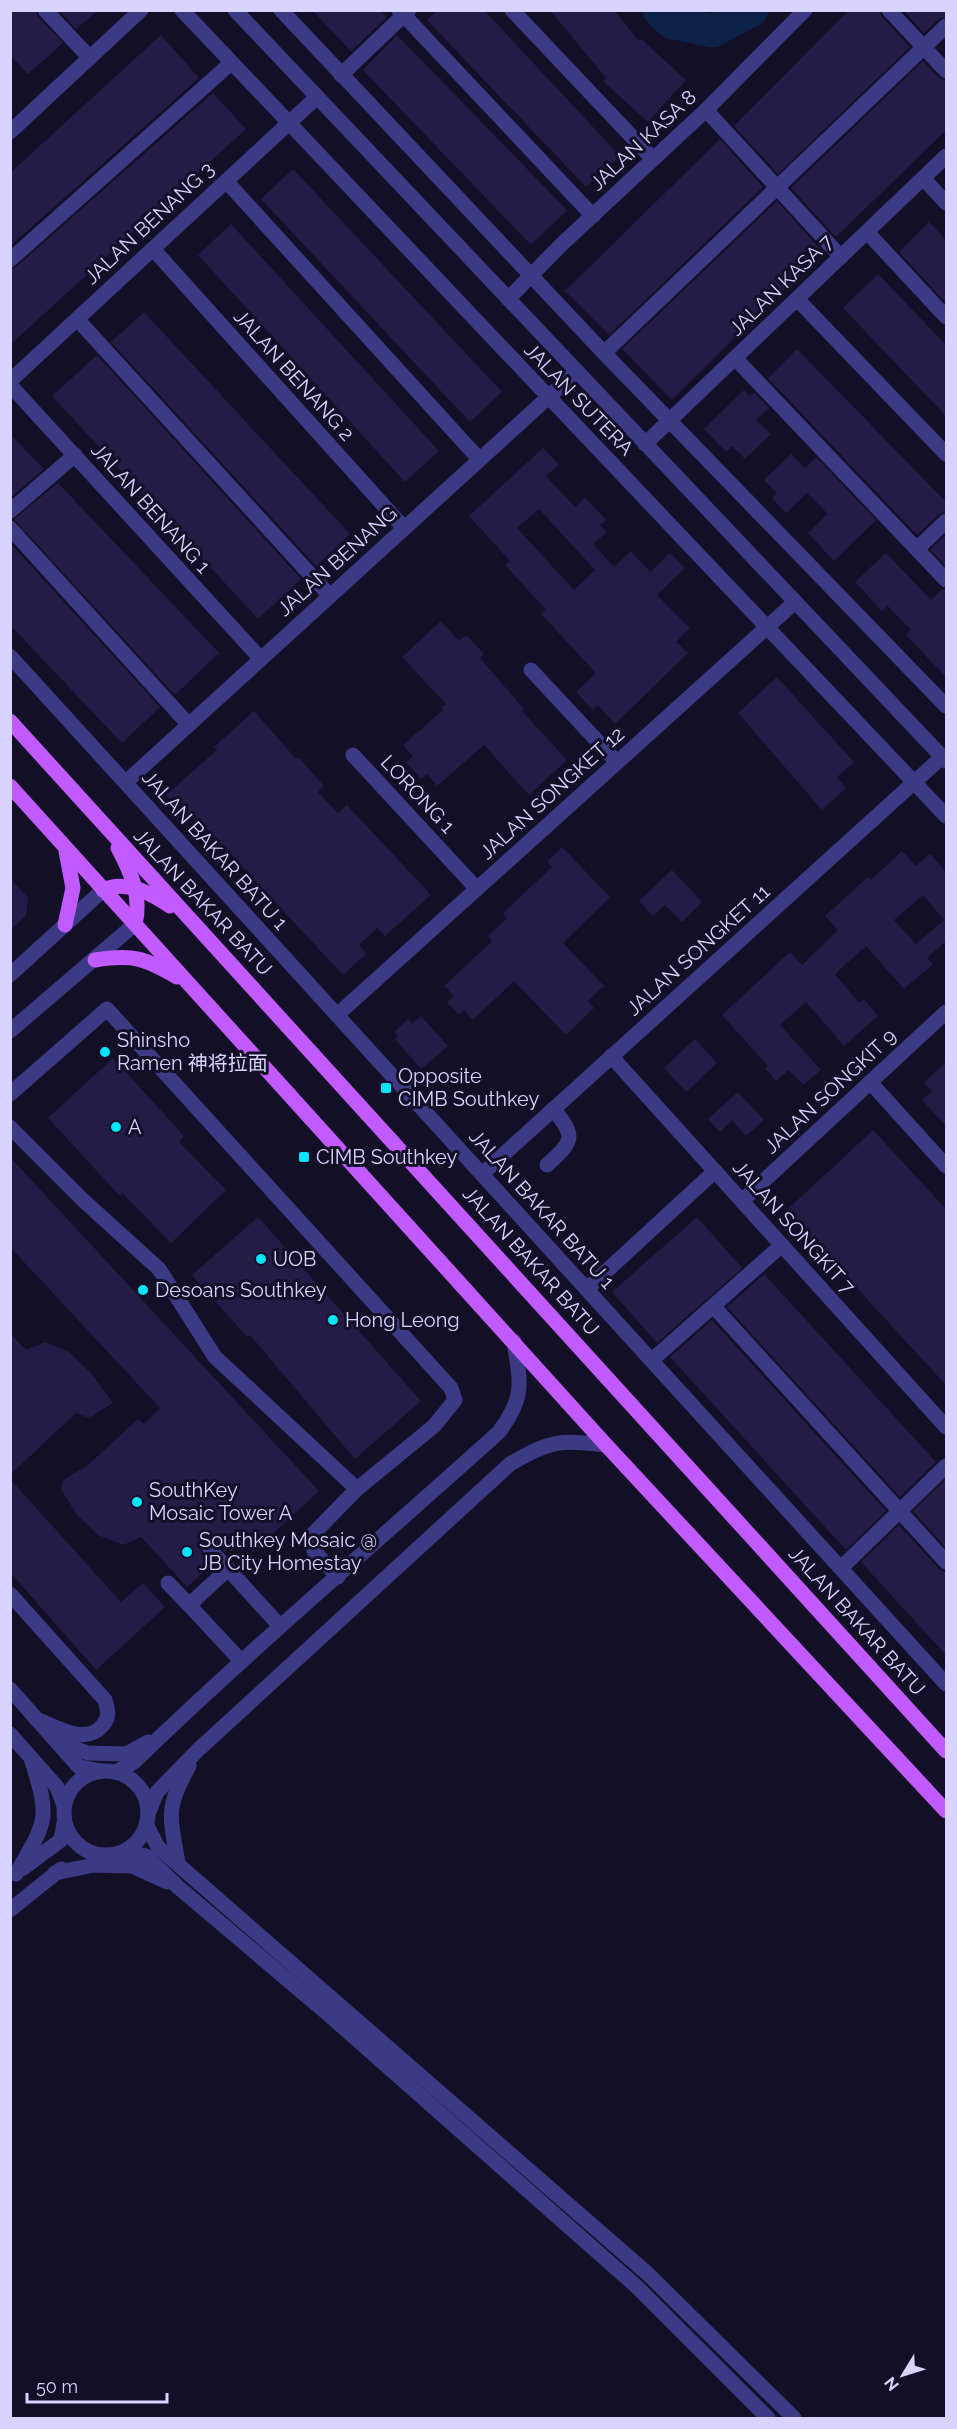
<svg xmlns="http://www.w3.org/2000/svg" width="957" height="2429" font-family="Raleway,'Noto Sans SC',sans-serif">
	<rect width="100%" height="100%" fill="#130f26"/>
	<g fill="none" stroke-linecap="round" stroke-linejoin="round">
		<!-- river -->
		<polyline stroke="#0c2248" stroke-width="33" points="659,10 671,22 713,31 752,10"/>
	</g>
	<!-- building -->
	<g fill="#241b47" fill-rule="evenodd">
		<polygon points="10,10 35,10 38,17 63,43 28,74 10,55"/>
		<polygon points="59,10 98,10 76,29"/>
		<polygon points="312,10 380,10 387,17 351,51"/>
		<polygon points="438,10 484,10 620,156 586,187 427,20"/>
		<polygon points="550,10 614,10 639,41 641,39 686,80 648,122 603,81 606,78"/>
		<polygon points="849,10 879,10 882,17 910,47 778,174 734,126"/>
		<polygon points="903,10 946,10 946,17 939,19 924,33"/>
		<polygon points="161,35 199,78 10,246 10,173"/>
		<polygon points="397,35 567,210 531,245 363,70"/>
		<polygon points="923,61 939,78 946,81 946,130 836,237 791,188"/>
		<polygon points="213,93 246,129 10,345 10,270 16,267"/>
		<polygon points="720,139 763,187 609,335 565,291"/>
		<polygon points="293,169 502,392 470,422 261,199"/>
		<polygon points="777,201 822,251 672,400 622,349"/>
		<polygon points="929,222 946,240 946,303 899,252"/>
		<polygon points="231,224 439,451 405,482 198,255"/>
		<polygon points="878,274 946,345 946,416 843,308"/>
		<polygon points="144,312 350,534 316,566 111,342"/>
		<polygon points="797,349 946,502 946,512 939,514 917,535 768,378"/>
		<polygon points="97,355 301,579 258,619 52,396"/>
		<polygon points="744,390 750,396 754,392 769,408 756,420 771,434 745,459 732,446 726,452 704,429"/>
		<polygon points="10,434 44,469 10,498"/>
		<path d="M543 448 559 465 546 476 575 507 585 497 606 520 600 525 607 532 593 544 614 567 631 551 650 572 670 553 685 568 657 595 690 628 676 642 688 653 615 724 598 705 593 710 576 692 596 673 541 614 546 610 505 565 510 561 469 516ZM539 509 595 570 574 590 517 528Z"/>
		<polygon points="791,454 805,468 816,457 876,520 834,561 808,533 828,514 807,493 786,513 772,498 777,493 764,480"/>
		<polygon points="58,483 219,653 177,693 174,694 14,519"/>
		<polygon points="946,534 946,566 930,550"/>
		<polygon points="10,543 160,707 122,743 10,625"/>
		<polygon points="886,553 931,600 942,589 946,590 946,677 906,635 911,630 887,605 882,611 855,582"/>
		<polygon points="441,621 459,641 466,635 484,654 480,658 524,709 522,711 567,760 529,795 484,745 437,786 427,774 421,779 406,762 413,757 403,745 443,710 441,708 446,704 402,657"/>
		<polygon points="777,677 854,762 837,777 846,788 822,810 738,713"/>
		<polygon points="254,711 296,759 298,757 324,786 318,792 338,813 347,805 431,895 385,936 377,928 359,945 366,954 343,975 194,815 188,821 166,795 217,750 214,747"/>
		<polygon points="562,847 610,897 563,943 604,986 588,1001 594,1008 566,1035 514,981 473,1020 464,1010 459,1015 447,1002 454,996 444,986 492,941 488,936 507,918 503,913 552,867 547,862"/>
		<path d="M902 851 916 866 930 854 946 872V941L927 958 933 964 904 989 866 946 835 974 859 1003 864 999 878 1016 844 1046 806 1002 780 1025 821 1070 803 1085 789 1070 776 1081 765 1068 768 1066 722 1015 790 952 802 965 838 930 825 916 868 877 871 880ZM923 895 944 920 916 944 894 920Z"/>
		<polygon points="672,870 702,902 682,922 665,905 653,916 639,901"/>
		<polygon points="10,878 28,898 26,916 10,930"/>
		<polygon points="421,1016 448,1046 421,1069 395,1039 398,1036 394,1032 408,1019 412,1024"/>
		<polygon points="695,1039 717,1063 686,1092 664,1068"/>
		<polygon points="113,1058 184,1136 179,1142 226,1190 171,1243 122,1193 120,1196 48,1118"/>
		<polygon points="946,1062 946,1126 922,1100 932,1091 924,1083"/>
		<polygon points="738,1092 764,1120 746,1136 732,1120 720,1132 708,1119"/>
		<polygon points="873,1130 946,1209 946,1385 786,1211"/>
		<polygon points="10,1157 319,1491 253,1552 241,1538 225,1552 213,1541 204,1543 201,1553 211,1565 187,1587 141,1537 123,1545 98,1535 77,1515 61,1489 63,1480 88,1465 138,1419 144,1424 160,1408 10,1247"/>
		<polygon points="258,1217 421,1401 355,1459 250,1335 247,1337 192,1275"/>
		<polygon points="697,1217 742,1268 657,1343 612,1292"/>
		<polygon points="764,1274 936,1462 900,1497 727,1307"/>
		<polygon points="712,1320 886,1511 846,1550 670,1357"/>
		<polygon points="10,1333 26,1350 45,1342 69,1352 90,1372 113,1403 89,1418 76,1413 10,1475"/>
		<polygon points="10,1479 121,1602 143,1583 165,1607 96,1670 10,1572"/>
		<polygon points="946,1479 946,1548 913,1511"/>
		<polygon points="899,1525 939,1569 946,1572 946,1655 861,1562"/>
	</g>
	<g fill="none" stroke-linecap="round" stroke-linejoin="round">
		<!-- minor -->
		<g stroke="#3d3a85" stroke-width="15">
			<polyline points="45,10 90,58"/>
			<polyline points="182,10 946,816"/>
			<polyline points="235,10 946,761"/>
			<polyline points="281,10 604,353 946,706"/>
			<polyline points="399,10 593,216"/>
			<polyline points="512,10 653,159"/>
			<polyline points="889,10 946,71"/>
			<polyline points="341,75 409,10"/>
			<polyline points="706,110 841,257"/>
			<polyline points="10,132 141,10"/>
			<polyline points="923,178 946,203"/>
			<polyline points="226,181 479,459"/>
			<polyline points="867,232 946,317"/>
			<polyline points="153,249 404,528"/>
			<polyline points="10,260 231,63"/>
			<polyline points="508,299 562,244 706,110 805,10"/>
			<polyline points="797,299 946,454"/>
			<polyline points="77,319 330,596"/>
			<polyline points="604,353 946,26"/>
			<polyline points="735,358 946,580"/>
			<polyline points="10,381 317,97"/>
			<polyline points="10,385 261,659"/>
			<polyline points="645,444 946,156"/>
			<polyline points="10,511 75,455"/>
			<polyline points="10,528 189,725"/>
			<polyline points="917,549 946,521"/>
			<polyline points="10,656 946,1684"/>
			<polyline points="531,670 617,762"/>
			<polyline points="353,755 477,889"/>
			<polyline points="126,782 577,371"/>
			<polyline points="10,975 103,890"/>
			<polyline points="337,1015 795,602"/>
			<polyline points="10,1031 135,924"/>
			<polyline points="611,1056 946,1427"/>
			<polyline points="870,1082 946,1166"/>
			<polyline points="10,1094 107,1009 451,1388 455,1400 434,1426 357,1489 311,1536 314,1551 338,1577"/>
			<polyline points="10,1127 84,1201 159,1269 215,1357 357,1489"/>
			<path d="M547 1165C573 1141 577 1137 553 1109"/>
			<polyline points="482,1174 942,757"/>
			<polyline points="742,1201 946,1012"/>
			<polyline points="587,1289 715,1171"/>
			<polyline points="714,1307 946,1562"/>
			<polyline points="652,1360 782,1245"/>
			<polyline points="210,1550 228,1569"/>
			<polyline points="841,1568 946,1466"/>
			<polyline points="168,1583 189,1605"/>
			<path d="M10 1594 105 1700C108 1710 110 1718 102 1726 85 1746 55 1726 36 1719"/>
			<polyline points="241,1661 189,1605 228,1569 279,1625"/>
			<polyline points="10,1689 79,1767 101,1771"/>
			<polyline points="10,1734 57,1787 64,1806"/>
			<polyline points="59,1743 88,1753 126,1754 148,1742"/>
			<circle cx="106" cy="1813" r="42"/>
			<path d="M116 1772 134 1762C252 1648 377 1542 499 1432 526 1395 520 1383 514 1341"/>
			<path d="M148 1814 157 1792 198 1750 510 1464C551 1440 559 1440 606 1445"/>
			<polyline points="146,1824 158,1847 648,2274 794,2418"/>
			<polyline points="125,1851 146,1856 178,1887 328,2014 636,2286 768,2418"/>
			<path d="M178 1863C170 1815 165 1809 189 1766"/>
			<polyline points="22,1869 61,1840 64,1823"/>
			<polyline points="55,1873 94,1865 132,1866 167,1882"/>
			<path d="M16 1874C48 1819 50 1819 31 1758"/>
			<polyline points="10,1910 61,1869"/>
		</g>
		<!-- major -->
		<g stroke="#c25bff" stroke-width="15">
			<polyline points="10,721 946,1751"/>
			<polyline points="10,786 606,1445 946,1811"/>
			<path d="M118 848C131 872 142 898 135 924"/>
			<path d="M103 890C126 879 152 894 170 906"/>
			<polyline points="65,925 73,888 66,851"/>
			<path d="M95 960C133 954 145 958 177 977"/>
		</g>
	</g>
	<!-- markers -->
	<g fill="#00e5ff" stroke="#130f26" stroke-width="2">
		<circle cx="105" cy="1052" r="6"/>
		<rect x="380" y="1082" width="12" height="12" rx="3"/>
		<circle cx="116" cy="1127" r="6"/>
		<rect x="298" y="1151" width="12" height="12" rx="3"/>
		<circle cx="261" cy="1259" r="6"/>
		<circle cx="143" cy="1290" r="6"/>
		<circle cx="333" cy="1320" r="6"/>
		<circle cx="137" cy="1502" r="6"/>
		<circle cx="187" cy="1552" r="6"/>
	</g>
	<g text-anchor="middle" stroke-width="6" stroke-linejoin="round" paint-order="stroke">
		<!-- street labels -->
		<g font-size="20" fill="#d9d4ff" stroke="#130f26">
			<text transform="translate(643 140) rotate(-43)" y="7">JALAN KASA 8</text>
			<text transform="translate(149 223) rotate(-43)" y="7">JALAN BENANG 3</text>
			<text transform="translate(781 285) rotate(-44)" y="7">JALAN KASA 7</text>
			<text transform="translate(294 375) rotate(48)" y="7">JALAN BENANG 2</text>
			<text transform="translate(579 399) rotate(46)" y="7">JALAN SUTERA</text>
			<text transform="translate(151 508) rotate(48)" y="7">JALAN BENANG 1</text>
			<text transform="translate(337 561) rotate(-42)" y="7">JALAN BENANG</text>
			<text transform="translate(552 793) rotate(-42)" y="7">JALAN SONGKET 12</text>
			<text transform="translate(418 794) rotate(47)" y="7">LORONG 1</text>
			<text transform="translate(215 850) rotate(48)" y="7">JALAN BAKAR BATU 1</text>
			<text transform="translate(203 902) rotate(47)" y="7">JALAN BAKAR BATU</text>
			<text transform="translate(698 950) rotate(-42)" y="7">JALAN SONGKET 11</text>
			<text transform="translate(830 1091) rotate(-43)" y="7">JALAN SONGKIT 9</text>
			<text transform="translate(542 1209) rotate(48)" y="7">JALAN BAKAR BATU 1</text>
			<text transform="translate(794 1227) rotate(48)" y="7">JALAN SONGKIT 7</text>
			<text transform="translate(531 1261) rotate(48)" y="7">JALAN BAKAR BATU</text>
			<text transform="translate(857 1621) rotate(48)" y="7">JALAN BAKAR BATU</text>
		</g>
		<!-- poi labels -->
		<g font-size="20" fill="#d9d4ff" stroke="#130f26" text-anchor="start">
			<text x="117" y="1047">Shinsho<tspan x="117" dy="23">Ramen 神将拉面</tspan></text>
			<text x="398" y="1083">Opposite<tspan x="398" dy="23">CIMB Southkey</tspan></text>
			<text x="128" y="1134">A</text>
			<text x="316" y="1164">CIMB Southkey</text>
			<text x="273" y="1266">UOB</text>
			<text x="155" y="1297">Desoans Southkey</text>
			<text x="345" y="1327">Hong Leong</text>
			<text x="149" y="1497">SouthKey<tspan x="149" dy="23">Mosaic Tower A</tspan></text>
			<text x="199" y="1547">Southkey Mosaic @<tspan x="199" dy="23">JB City Homestay</tspan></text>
		</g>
	</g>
	<!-- border -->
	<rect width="957" height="2429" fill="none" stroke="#d9d4ff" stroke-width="24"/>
	<!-- north arrow -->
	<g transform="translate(903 2375) rotate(232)" stroke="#130f26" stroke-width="4.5" paint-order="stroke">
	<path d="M0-4.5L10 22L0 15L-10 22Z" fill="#d9d4ff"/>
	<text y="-9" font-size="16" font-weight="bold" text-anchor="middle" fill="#d9d4ff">N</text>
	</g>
	<!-- scale -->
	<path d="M27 2393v9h140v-9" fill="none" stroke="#d9d4ff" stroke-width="3"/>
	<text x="36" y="2393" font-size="18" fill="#d9d4ff" stroke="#130f26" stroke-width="4.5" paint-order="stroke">50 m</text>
</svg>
